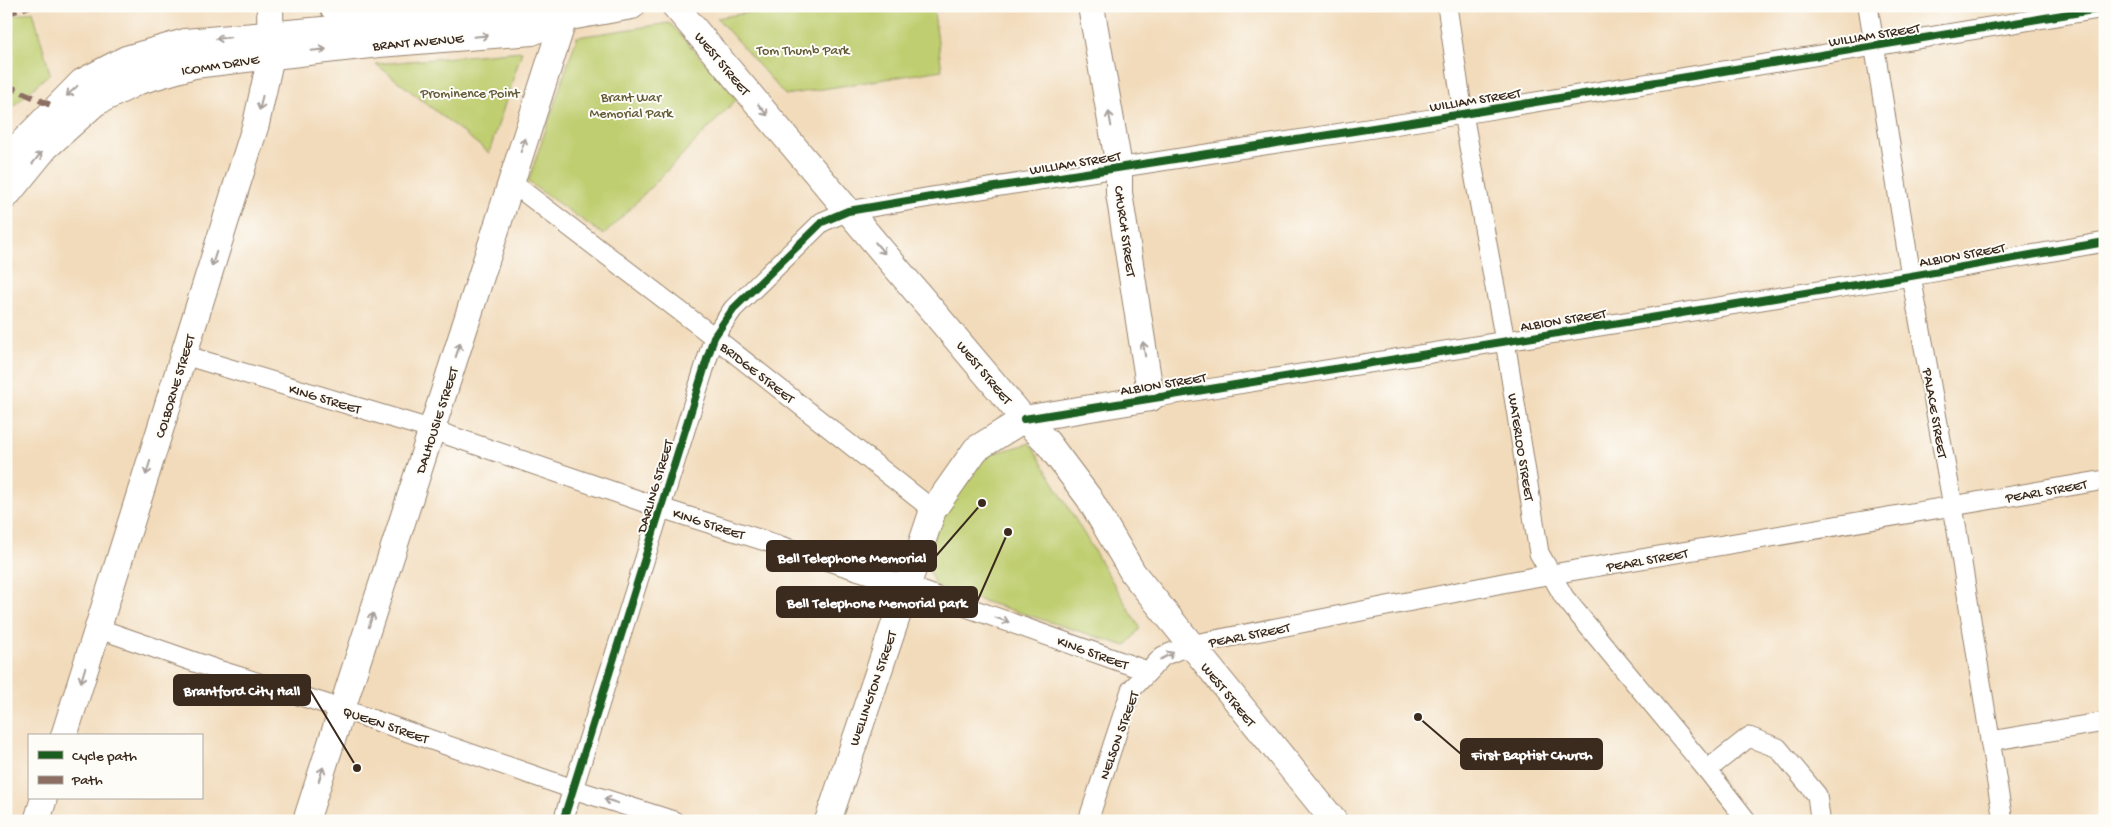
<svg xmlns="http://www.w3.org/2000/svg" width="2111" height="827" font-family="'Gochi Hand',sans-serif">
	<rect width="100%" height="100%" fill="#fdfcf7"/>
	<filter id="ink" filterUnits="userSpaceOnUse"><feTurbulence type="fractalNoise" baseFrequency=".02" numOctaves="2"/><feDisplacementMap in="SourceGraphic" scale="10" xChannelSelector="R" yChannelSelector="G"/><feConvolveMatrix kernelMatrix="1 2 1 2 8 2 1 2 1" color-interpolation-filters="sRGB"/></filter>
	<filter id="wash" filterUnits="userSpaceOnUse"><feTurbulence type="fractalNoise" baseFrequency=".0096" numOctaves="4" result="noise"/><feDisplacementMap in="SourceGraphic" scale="20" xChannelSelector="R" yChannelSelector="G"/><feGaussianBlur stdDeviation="1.12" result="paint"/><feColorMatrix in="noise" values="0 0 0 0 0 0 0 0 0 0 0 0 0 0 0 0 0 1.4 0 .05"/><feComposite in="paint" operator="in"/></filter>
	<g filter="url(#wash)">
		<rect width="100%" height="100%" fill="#f2dbbb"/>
		<!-- green -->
		<g fill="#bfce70" stroke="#7d7c47">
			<polygon points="785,6 933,6 942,70 785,95 717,18"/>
			<polygon points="33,11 50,73 6,113 6,18"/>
			<polygon points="670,23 737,99 604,235 528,182 577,37"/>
			<polygon points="522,51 489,153 376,64"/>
			<polygon points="1030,443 1140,628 1126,646 935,586 923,553 941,511 984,456"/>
		</g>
	</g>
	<g filter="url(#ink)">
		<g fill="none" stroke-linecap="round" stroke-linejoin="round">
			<!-- street casing -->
			<g stroke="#96826c" stroke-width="21">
				<g id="street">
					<polyline points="1447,6 1463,114 1505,341 1539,553 1564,597 1707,770 1747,821"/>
					<polyline points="1868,6 1911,276 1953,506 2003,821"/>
					<polyline points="511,182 714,337 933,510"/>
					<polyline points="184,355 433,430 661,508 907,586 1147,671"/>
					<polyline points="1151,398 1911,276 2105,242"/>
					<polyline points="97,628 215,669 342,709 573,789 674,821"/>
					<polyline points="1990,741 2105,722"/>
					<polyline points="1707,770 1749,737 1778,748 1817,795 1820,818 1817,821"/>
					<polyline points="563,821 714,337 733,309 822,222 848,211 931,197 1463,114 2105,8"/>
					<polyline points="1088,821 1131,690 1163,656 1190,645 1518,580 2105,480"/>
				</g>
			</g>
			<!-- secondary casing -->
			<g stroke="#96826c" stroke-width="28">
				<g id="secondary">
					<polyline points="332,6 351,15 372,20"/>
					<polyline points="675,6 1024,419 1047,442 1089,498 1133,573 1334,821"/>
					<polyline points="6,159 82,82 126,59 185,42 537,11 564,18"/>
					<polyline points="6,196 46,147 95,103 139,81 194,65 379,44 532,32 564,18 632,6"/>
					<polyline points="64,736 256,124 271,56 270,6"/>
					<polyline points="37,821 44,798"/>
					<polyline points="306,821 564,18"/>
					<polyline points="828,821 933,510 976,449 1024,419 1151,398 1119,193 1119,167 1091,6"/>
				</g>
			</g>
			<!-- street -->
			<use href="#street" stroke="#fff" stroke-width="19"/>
			<!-- secondary -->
			<use href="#secondary" stroke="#fff" stroke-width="26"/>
			<!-- quiet -->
			<g stroke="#8d6e63" stroke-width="6" stroke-dasharray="12 6" stroke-linecap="butt">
				<polyline points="6,14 30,6"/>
				<polyline points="6,85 55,107"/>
			</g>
			<!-- cycleway casing -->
			<g stroke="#fdfcf7" stroke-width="11">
				<g id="cycleway">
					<polyline points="1024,419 1911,276 2105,242"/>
					<polyline points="563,821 714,337 733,309 822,222 848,211 931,197 1463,114 2105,8"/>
				</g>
			</g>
			<!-- cycleway -->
			<use href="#cycleway" stroke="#1b5e20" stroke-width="8"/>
		</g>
		<!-- one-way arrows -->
		<defs><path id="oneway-shaft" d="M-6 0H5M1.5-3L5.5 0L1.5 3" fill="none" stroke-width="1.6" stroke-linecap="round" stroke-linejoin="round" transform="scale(1.25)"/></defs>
		<g stroke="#a79f9a">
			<use href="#oneway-shaft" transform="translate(481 36) rotate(-5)"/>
			<use href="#oneway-shaft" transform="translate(223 38) rotate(174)"/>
			<use href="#oneway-shaft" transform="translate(319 50) rotate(-6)"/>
			<use href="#oneway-shaft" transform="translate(72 91) rotate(137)"/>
			<use href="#oneway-shaft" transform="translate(261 103) rotate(102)"/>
			<use href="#oneway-shaft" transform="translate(763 110) rotate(50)"/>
			<use href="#oneway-shaft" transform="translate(1110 119) rotate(-100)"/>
			<use href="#oneway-shaft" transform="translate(523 145) rotate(-72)"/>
			<use href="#oneway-shaft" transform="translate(37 158) rotate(-51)"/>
			<use href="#oneway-shaft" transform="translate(880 248) rotate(50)"/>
			<use href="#oneway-shaft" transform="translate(214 259) rotate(108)"/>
			<use href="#oneway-shaft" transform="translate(1144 349) rotate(-99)"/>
			<use href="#oneway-shaft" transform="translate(458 350) rotate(-72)"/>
			<use href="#oneway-shaft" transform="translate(148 468) rotate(107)"/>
			<use href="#oneway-shaft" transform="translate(371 620) rotate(-72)"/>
			<use href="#oneway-shaft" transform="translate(1002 620) rotate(20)"/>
			<use href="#oneway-shaft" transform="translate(1167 656) rotate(-28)"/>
			<use href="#oneway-shaft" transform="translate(83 675) rotate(107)"/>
			<use href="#oneway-shaft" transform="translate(321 774) rotate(-72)"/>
			<use href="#oneway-shaft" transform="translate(611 801) rotate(-162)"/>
		</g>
	</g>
	<g text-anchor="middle" stroke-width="4" stroke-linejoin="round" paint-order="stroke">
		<!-- street labels -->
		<g font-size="14" fill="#3b2a1e" stroke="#fdfcf7">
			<text transform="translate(1874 34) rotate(-9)" y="5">WILLIAM STREET</text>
			<text transform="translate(418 41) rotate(-5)" y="5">BRANT AVENUE</text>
			<text transform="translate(723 63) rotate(50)" y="5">WEST STREET</text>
			<text transform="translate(220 64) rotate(-9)" y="5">ICOMM DRIVE</text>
			<text transform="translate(1475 99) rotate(-9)" y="5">WILLIAM STREET</text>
			<text transform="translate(1075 162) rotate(-9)" y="5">WILLIAM STREET</text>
			<text transform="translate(1126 231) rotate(82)" y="5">CHURCH STREET</text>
			<text transform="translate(1962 254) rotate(-10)" y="5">ALBION STREET</text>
			<text transform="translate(1563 319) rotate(-9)" y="5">ALBION STREET</text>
			<text transform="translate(758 372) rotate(38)" y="5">BRIDGE STREET</text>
			<text transform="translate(985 372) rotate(50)" y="5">WEST STREET</text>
			<text transform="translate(1163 383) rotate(-9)" y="5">ALBION STREET</text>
			<text transform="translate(174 386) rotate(-73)" y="5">COLBORNE STREET</text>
			<text transform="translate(325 398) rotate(17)" y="5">KING STREET</text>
			<text transform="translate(1936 413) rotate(80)" y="5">PALACE STREET</text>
			<text transform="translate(436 420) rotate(-72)" y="5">DALHOUSIE STREET</text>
			<text transform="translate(1522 447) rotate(81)" y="5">WATERLOO STREET</text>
			<text transform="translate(654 486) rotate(-73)" y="5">DARLING STREET</text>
			<text transform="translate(2046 490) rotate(-10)" y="5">PEARL STREET</text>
			<text transform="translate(709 523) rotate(18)" y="5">KING STREET</text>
			<text transform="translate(1647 559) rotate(-10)" y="5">PEARL STREET</text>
			<text transform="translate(1249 634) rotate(-11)" y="5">PEARL STREET</text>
			<text transform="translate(1093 652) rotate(20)" y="5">KING STREET</text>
			<text transform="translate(872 688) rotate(-71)" y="5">WELLINGTON STREET</text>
			<text transform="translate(1229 694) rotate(51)" y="5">WEST STREET</text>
			<text transform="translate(386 724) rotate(19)" y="5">QUEEN STREET</text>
			<text transform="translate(1118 735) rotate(-70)" y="5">NELSON STREET</text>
		</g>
		<!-- park labels -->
		<g font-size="14" fill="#635b37" stroke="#fdfcf7">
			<text x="803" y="54">Tom Thumb Park</text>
			<text x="470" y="97">Prominence Point</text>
			<text x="631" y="101">Brant War<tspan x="631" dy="16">Memorial Park</tspan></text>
		</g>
	</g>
	<!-- callouts -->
	<path fill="none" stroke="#3b2a1e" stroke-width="2" d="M982 503L936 556M1008 532L977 602M357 768L310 690M1418 717L1461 754"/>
	<g fill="#3b2a1e" stroke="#fdfcf7" stroke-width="2">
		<circle cx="982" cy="503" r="5"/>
		<circle cx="1008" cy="532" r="5"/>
		<circle cx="357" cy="768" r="5"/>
		<circle cx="1418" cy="717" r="5"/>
	</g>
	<g fill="#3b2a1e" stroke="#3b2a1e" stroke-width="2">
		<rect x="767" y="541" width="169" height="30" rx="5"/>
		<rect x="777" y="587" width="200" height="30" rx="5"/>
		<rect x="174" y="675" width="136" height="30" rx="5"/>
		<rect x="1461" y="739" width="141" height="30" rx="5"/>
	</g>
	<g font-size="15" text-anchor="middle" font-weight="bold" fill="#fff">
		<text x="852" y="562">Bell Telephone Memorial</text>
		<text x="877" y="607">Bell Telephone Memorial park</text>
		<text x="242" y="695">Brantford City Hall</text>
		<text x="1532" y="759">First Baptist Church</text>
	</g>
	<!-- margin -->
	<rect width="2111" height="827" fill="none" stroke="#fdfcf7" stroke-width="25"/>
	<!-- legend -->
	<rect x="28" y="734" width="175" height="65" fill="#fdfcf7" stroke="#afa8a0"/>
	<rect x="38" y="751" width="25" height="8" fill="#1b5e20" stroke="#afa8a0"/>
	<text x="72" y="760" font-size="15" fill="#3b2a1e">Cycle path</text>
	<rect x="38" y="776" width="25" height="8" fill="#8d6e63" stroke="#afa8a0"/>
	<text x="72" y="784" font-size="15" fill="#3b2a1e">Path</text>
</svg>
